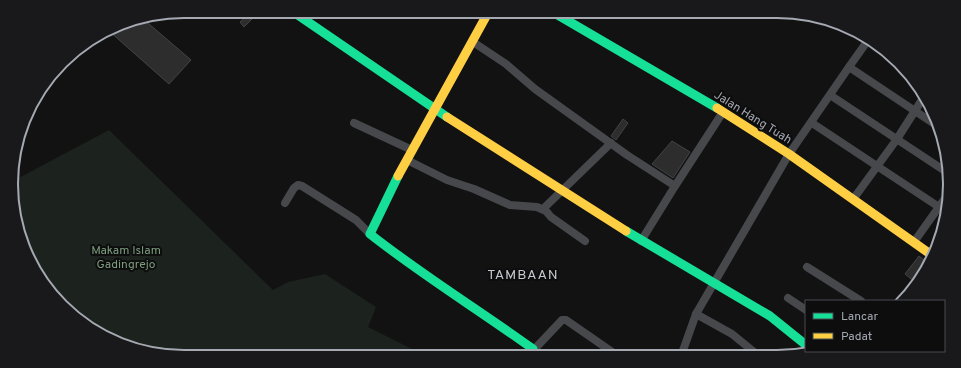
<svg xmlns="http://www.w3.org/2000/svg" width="961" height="368" font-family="Overpass,sans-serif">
	<rect width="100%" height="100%" fill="#121212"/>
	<!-- green -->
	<polygon fill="#1c221d" points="109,130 273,290 288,282 325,274 376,307 368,327 426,356 184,357 139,351 79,321 40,280 14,218 13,181"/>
	<!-- building -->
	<g fill="#2d2d2e" stroke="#424345">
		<polygon points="248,15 252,19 244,27 240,22"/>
		<polygon points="142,18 191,60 169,84 109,31 128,20"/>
		<polygon points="623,119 628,123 616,140 611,136"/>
		<polygon points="672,141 690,152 673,178 652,164"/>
		<polygon points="919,256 929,264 927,271 916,283 905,274"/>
	</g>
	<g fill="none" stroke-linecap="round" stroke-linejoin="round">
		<!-- street -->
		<g stroke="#46484b" stroke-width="8">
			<polyline points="473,42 506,64 535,89 627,155 675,186 723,112"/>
			<polyline points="874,43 886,51"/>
			<polyline points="849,67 936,125"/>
			<polyline points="830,95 948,173"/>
			<polyline points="354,123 412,150"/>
			<polyline points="812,123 945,211"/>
			<polyline points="407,160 447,180 474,189 510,205 537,207 546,211 551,217 585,241"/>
			<polyline points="854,198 897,139 925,95"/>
			<polyline points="285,203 294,188 298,185 302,186 356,220 370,234"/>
			<polyline points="543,209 611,143"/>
			<polyline points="641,241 675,186"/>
			<polyline points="914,242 946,197"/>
			<polyline points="807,267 861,301"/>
			<polyline points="788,298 806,310"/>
			<polyline points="696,314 732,334 759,356"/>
			<polyline points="813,351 814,351"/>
			<polyline points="528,356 562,320 566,320 618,356"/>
			<polyline points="681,356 696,314 789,154 849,67 866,43 871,41"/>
		</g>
		<!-- fast -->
		<g stroke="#16e098" stroke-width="9">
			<polyline points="292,11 447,117"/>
			<polyline points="551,11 717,108"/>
			<path d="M398 176 370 234C422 275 479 310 533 349"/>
			<polyline points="626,231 770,316 806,345"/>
		</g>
		<!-- slow -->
		<g stroke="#ffcf43" stroke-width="9">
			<polyline points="717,108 789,154 933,256"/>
			<polyline points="447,117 626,231"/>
			<polyline points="398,176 489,11"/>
		</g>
	</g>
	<g text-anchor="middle" stroke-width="4" stroke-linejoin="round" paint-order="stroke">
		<!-- street labels -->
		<g font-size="12" fill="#a4a9b2" stroke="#0d0d0e">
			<text transform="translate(753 117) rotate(32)" y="4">Jalan Hang Tuah</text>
		</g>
		<!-- park labels -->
		<g font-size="12" fill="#7c9c7e" stroke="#0d0d0e">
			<text x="126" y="254">Makam Islam<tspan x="126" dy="14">Gadingrejo</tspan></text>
		</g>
		<!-- quarter labels -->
		<g font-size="14" letter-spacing="1" fill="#c5c8cf" stroke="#0d0d0e">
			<text x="523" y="279">TAMBAAN</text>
		</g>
	</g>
	<!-- crop -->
	<path d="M0 0H961V368H0ZM184 18H777A166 166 0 0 1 943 184V184A166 166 0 0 1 777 350H184A166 166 0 0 1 18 184V184A166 166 0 0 1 184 18Z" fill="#19191b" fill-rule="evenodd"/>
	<path fill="none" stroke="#a4a9b2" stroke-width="2" d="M184 18H777A166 166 0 0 1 943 184V184A166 166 0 0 1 777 350H184A166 166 0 0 1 18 184V184A166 166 0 0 1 184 18Z"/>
	<!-- legend -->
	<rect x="805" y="300" width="140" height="52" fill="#0d0d0e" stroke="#494b50"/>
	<rect x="813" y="313" width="20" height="6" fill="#16e098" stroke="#494b50"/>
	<text x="841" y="320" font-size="12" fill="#a4a9b2">Lancar</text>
	<rect x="813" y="333" width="20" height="6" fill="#ffcf43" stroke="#494b50"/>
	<text x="841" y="340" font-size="12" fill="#a4a9b2">Padat</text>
</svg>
